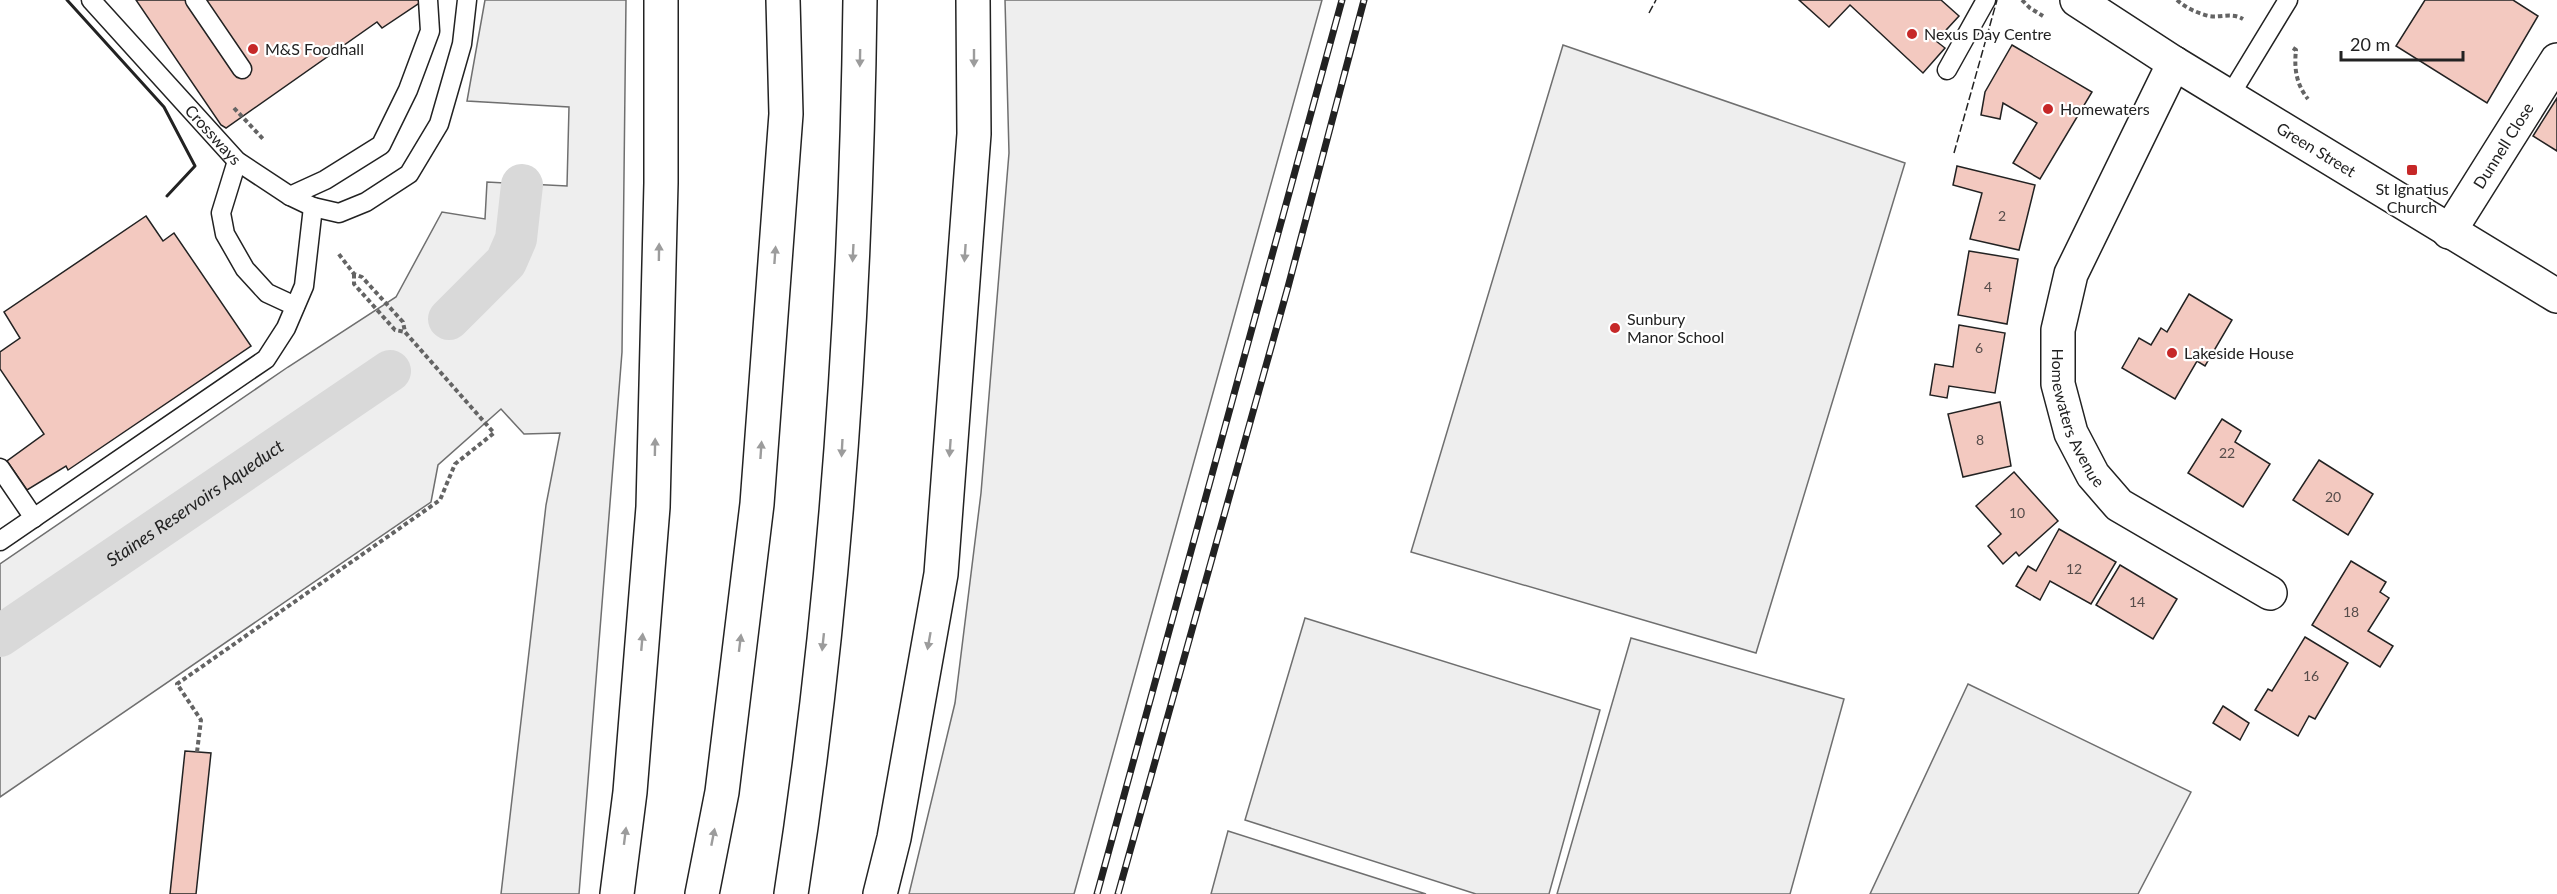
<svg xmlns="http://www.w3.org/2000/svg" width="2557" height="894" font-family="Lato,sans-serif">
	<rect width="100%" height="100%" fill="#fff"/>
	<!-- green -->
	<g fill="#eee" stroke="#6f6f6f" stroke-width="1.5">
		<polygon points="485,0 626,0 622,352 579,894 501,894 546,505 560,433 524,434 501,409 438,465 431,502 0,797 0,564 288,367 396,297 442,212 485,219 487,182 567,186 569,107 467,101"/>
		<polygon points="1005,0 1322,0 1074,894 909,894 955,703 981,493 1009,153"/>
		<polygon points="1563,45 1905,163 1756,653 1411,552"/>
		<polygon points="1305,618 1600,710 1549,894 1476,894 1245,820"/>
		<polygon points="1631,638 1844,699 1790,894 1557,894"/>
		<polygon points="1968,684 2191,792 2138,894 1870,894"/>
		<polygon points="1228,831 1426,894 1211,894"/>
	</g>
	<g fill="none" stroke-linecap="round" stroke-linejoin="round">
		<!-- canal -->
		<g stroke="#d9d9d9" stroke-width="42">
			<polyline points="449,319 506,262 516,239 522,185"/>
			<path id="s1" d="M0 636 390 371"/>
		</g>
	</g>
	<!-- building -->
	<g fill="#f3c9c0" stroke="#222" stroke-width="1.5">
		<polygon points="136,0 424,0 382,28 377,22 226,128 221,125"/>
		<polygon points="1799,0 1941,0 1959,16 1936,41 1945,48 1923,73 1850,5 1829,27"/>
		<polygon points="2425,0 2513,0 2538,16 2487,103 2396,46"/>
		<polygon points="2012,45 2092,92 2040,179 2013,163 2037,123 2003,103 2000,119 1981,115 1985,92"/>
		<polygon points="2557,98 2557,151 2533,136"/>
		<polygon points="1957,166 2035,185 2019,250 1970,239 1982,193 1953,185"/>
		<polygon points="146,216 163,241 174,233 251,346 68,470 66,466 27,490 7,461 44,434 0,369 0,352 20,338 4,312"/>
		<polygon points="1969,251 2018,259 2007,324 1958,315"/>
		<polygon points="2189,294 2232,320 2205,366 2197,361 2175,399 2122,368 2139,338 2151,345 2161,328 2167,332"/>
		<polygon points="1959,325 2005,333 1995,393 1949,386 1947,398 1930,395 1935,364 1953,367"/>
		<polygon points="2000,402 2011,466 1963,477 1948,414"/>
		<polygon points="2222,419 2241,431 2235,442 2270,464 2243,507 2188,473"/>
		<polygon points="2319,460 2373,494 2348,535 2293,500"/>
		<polygon points="2014,472 2058,521 2019,556 2016,552 2003,564 1988,546 2001,534 1976,506"/>
		<polygon points="2059,529 2116,562 2091,604 2050,581 2040,600 2016,586 2028,566 2036,571"/>
		<polygon points="2351,561 2386,582 2380,592 2389,598 2368,631 2393,646 2380,667 2312,625"/>
		<polygon points="2120,565 2177,599 2153,639 2096,605"/>
		<polygon points="2305,637 2348,663 2315,719 2309,716 2298,736 2255,710 2268,689 2272,691"/>
		<polygon points="2223,706 2249,723 2240,740 2213,723"/>
		<polygon points="185,751 211,753 196,894 170,894"/>
	</g>
	<g fill="none" stroke-linecap="round" stroke-linejoin="round">
		<!-- lane casing -->
		<g stroke="#222" stroke-width="21">
			<g id="lane">
				<path id="s2" d="M91 0 237 161 290 196 313 207 339 213 366 202 409 174 439 124 462 44 467 0"/>
				<polyline points="195,0 242,69"/>
				<polyline points="1947,70 1986,0"/>
				<polyline points="2229,97 2288,0"/>
				<polyline points="237,161 221,213 225,234 245,269 267,293 295,306"/>
				<polyline points="290,196 325,180 381,145 408,90 430,31 428,0"/>
				<polyline points="0,468 34,518"/>
				<polyline points="0,541 266,359 286,328 304,286 313,207"/>
			</g>
		</g>
		<!-- street casing -->
		<g stroke="#222" stroke-width="36">
			<g id="street">
				<path id="s3" d="M2174 63 2071 274 2058 330V384L2071 433 2093 475 2119 505 2270 593"/>
				<path id="s4" d="M2449 232 2557 60"/>
			</g>
		</g>
		<!-- secondary casing -->
		<g stroke="#222" stroke-width="36">
			<g id="secondary">
				<path id="s5" d="M2077 0 2174 63 2557 296"/>
			</g>
		</g>
		<!-- highway casing -->
		<g stroke="#222" stroke-width="36">
			<g id="highway">
				<polyline points="617,894 630,792 653,507 661,183 661,0"/>
				<polyline points="702,894 722,792 757,504 786,114 783,0"/>
				<path d="M791 894C837 598 856 299 860 0"/>
				<polyline points="880,894 894,838 941,574 974,134 973,0"/>
			</g>
		</g>
		<!-- path -->
		<g stroke="#646464" stroke-width="4" stroke-dasharray="4.5 3" stroke-linecap="butt">
			<polyline points="2022,0 2030,8 2043,16"/>
			<path d="M2177 0C2186 8 2197 13 2209 16 2221 18 2231 12 2243 19"/>
			<path d="M2293 48 2296 50C2294 68 2296 84 2308 99"/>
			<polyline points="234,108 264,140"/>
			<polyline points="354,274 354,284 395,330 405,332"/>
			<polyline points="197,752 201,720 177,684 440,500 455,464 494,433 405,332 403,322 362,277 354,274 338,253"/>
		</g>
		<!-- lane -->
		<use href="#lane" stroke="#fff" stroke-width="18"/>
		<!-- street -->
		<use href="#street" stroke="#fff" stroke-width="33"/>
		<!-- secondary -->
		<use href="#secondary" stroke="#fff" stroke-width="33"/>
		<!-- highway -->
		<use href="#highway" stroke="#fff" stroke-width="33"/>
		<!-- rail casing -->
		<g stroke="#222" stroke-width="7">
			<g id="rail">
				<polyline points="1097,894 1342,0"/>
				<polyline points="1118,894 1288,287 1364,0"/>
			</g>
		</g>
		<!-- rail -->
		<use href="#rail" stroke="#fff" stroke-width="4.5" stroke-dasharray="14" stroke-linecap="butt"/>
		<!-- fence -->
		<g stroke="#222" stroke-width="1.5" stroke-dasharray="8 3" stroke-linecap="butt">
			<polyline points="1649,13 1656,0"/>
			<polyline points="1954,153 1997,0"/>
		</g>
		<!-- wall -->
		<polyline stroke="#222" stroke-width="3" points="67,0 164,107 195,166 167,196"/>
	</g>
	<!-- one-way arrows -->
	<defs><path id="oneway-solid" d="M-6-.8H1V-3.2L6.5 0L1 3.2V.8H-6Z" transform="scale(1.5)"/></defs>
	<g fill="#9c9c9c">
		<use href="#oneway-solid" transform="translate(860 58) rotate(91)"/>
		<use href="#oneway-solid" transform="translate(974 58) rotate(90)"/>
		<use href="#oneway-solid" transform="translate(659 252) rotate(-89)"/>
		<use href="#oneway-solid" transform="translate(853 253) rotate(93)"/>
		<use href="#oneway-solid" transform="translate(965 253) rotate(94)"/>
		<use href="#oneway-solid" transform="translate(775 255) rotate(-86)"/>
		<use href="#oneway-solid" transform="translate(655 447) rotate(-89)"/>
		<use href="#oneway-solid" transform="translate(842 448) rotate(93)"/>
		<use href="#oneway-solid" transform="translate(950 448) rotate(94)"/>
		<use href="#oneway-solid" transform="translate(761 450) rotate(-86)"/>
		<use href="#oneway-solid" transform="translate(929 641) rotate(100)"/>
		<use href="#oneway-solid" transform="translate(642 642) rotate(-85)"/>
		<use href="#oneway-solid" transform="translate(823 642) rotate(96)"/>
		<use href="#oneway-solid" transform="translate(740 643) rotate(-83)"/>
		<use href="#oneway-solid" transform="translate(625 836) rotate(-83)"/>
		<use href="#oneway-solid" transform="translate(713 837) rotate(-79)"/>
	</g>
	<!-- markers -->
	<g fill="#c62828" stroke="#fff" stroke-width="2">
		<circle cx="1912" cy="34" r="6"/>
		<circle cx="253" cy="49" r="6"/>
		<circle cx="2048" cy="109" r="6"/>
		<rect x="2406" y="164" width="12" height="12" rx="3"/>
		<circle cx="1615" cy="328" r="6"/>
		<circle cx="2172" cy="353" r="6"/>
	</g>
	<g text-anchor="middle" stroke-width="4.5" stroke-linejoin="round" paint-order="stroke">
		<!-- number labels -->
		<g font-size="14" fill="#564c4a">
			<text x="2002" y="221">2</text>
			<text x="1988" y="292">4</text>
			<text x="1979" y="353">6</text>
			<text x="1980" y="445">8</text>
			<text x="2227" y="458">22</text>
			<text x="2333" y="502">20</text>
			<text x="2017" y="518">10</text>
			<text x="2074" y="574">12</text>
			<text x="2137" y="607">14</text>
			<text x="2351" y="617">18</text>
			<text x="2311" y="681">16</text>
		</g>
		<!-- poi labels -->
		<g font-size="16" fill="#222" stroke="#fff" text-anchor="start">
			<text x="1924" y="40">Nexus Day Centre</text>
			<text x="265" y="55">M&amp;S Foodhall</text>
			<text x="2060" y="115">Homewaters</text>
			<text x="2412" y="195" text-anchor="middle">St Ignatius<tspan x="2412" dy="18">Church</tspan></text>
			<text x="1627" y="325">Sunbury<tspan x="1627" dy="18">Manor School</tspan></text>
			<text x="2184" y="359">Lakeside House</text>
		</g>
		<!-- street labels -->
		<g font-size="16" fill="#222" stroke="#fff">
			<text dy="6" stroke="none"><textPath href="#s2" startOffset="182">Crossways</textPath></text>
			<text dy="6" stroke="none"><textPath href="#s4" startOffset="102">Dunnell Close</textPath></text>
			<text dy="6" stroke="none"><textPath href="#s5" startOffset="282">Green Street</textPath></text>
			<text dy="6" stroke="none"><textPath href="#s3" startOffset="384">Homewaters Avenue</textPath></text>
		</g>
		<!-- water labels -->
		<g font-size="18" font-style="italic" fill="#222" stroke="#fff">
			<text dy="6" stroke="none"><textPath href="#s1" startOffset="236">Staines Reservoirs Aqueduct</textPath></text>
		</g>
	</g>
	<!-- scale -->
	<path d="M2341 51v9h122v-9" fill="none" stroke="#222222" stroke-width="3"/>
	<text x="2350" y="51" font-size="18" fill="#222222" stroke="#ffffff" stroke-width="4.5" paint-order="stroke">20 m</text>
</svg>
